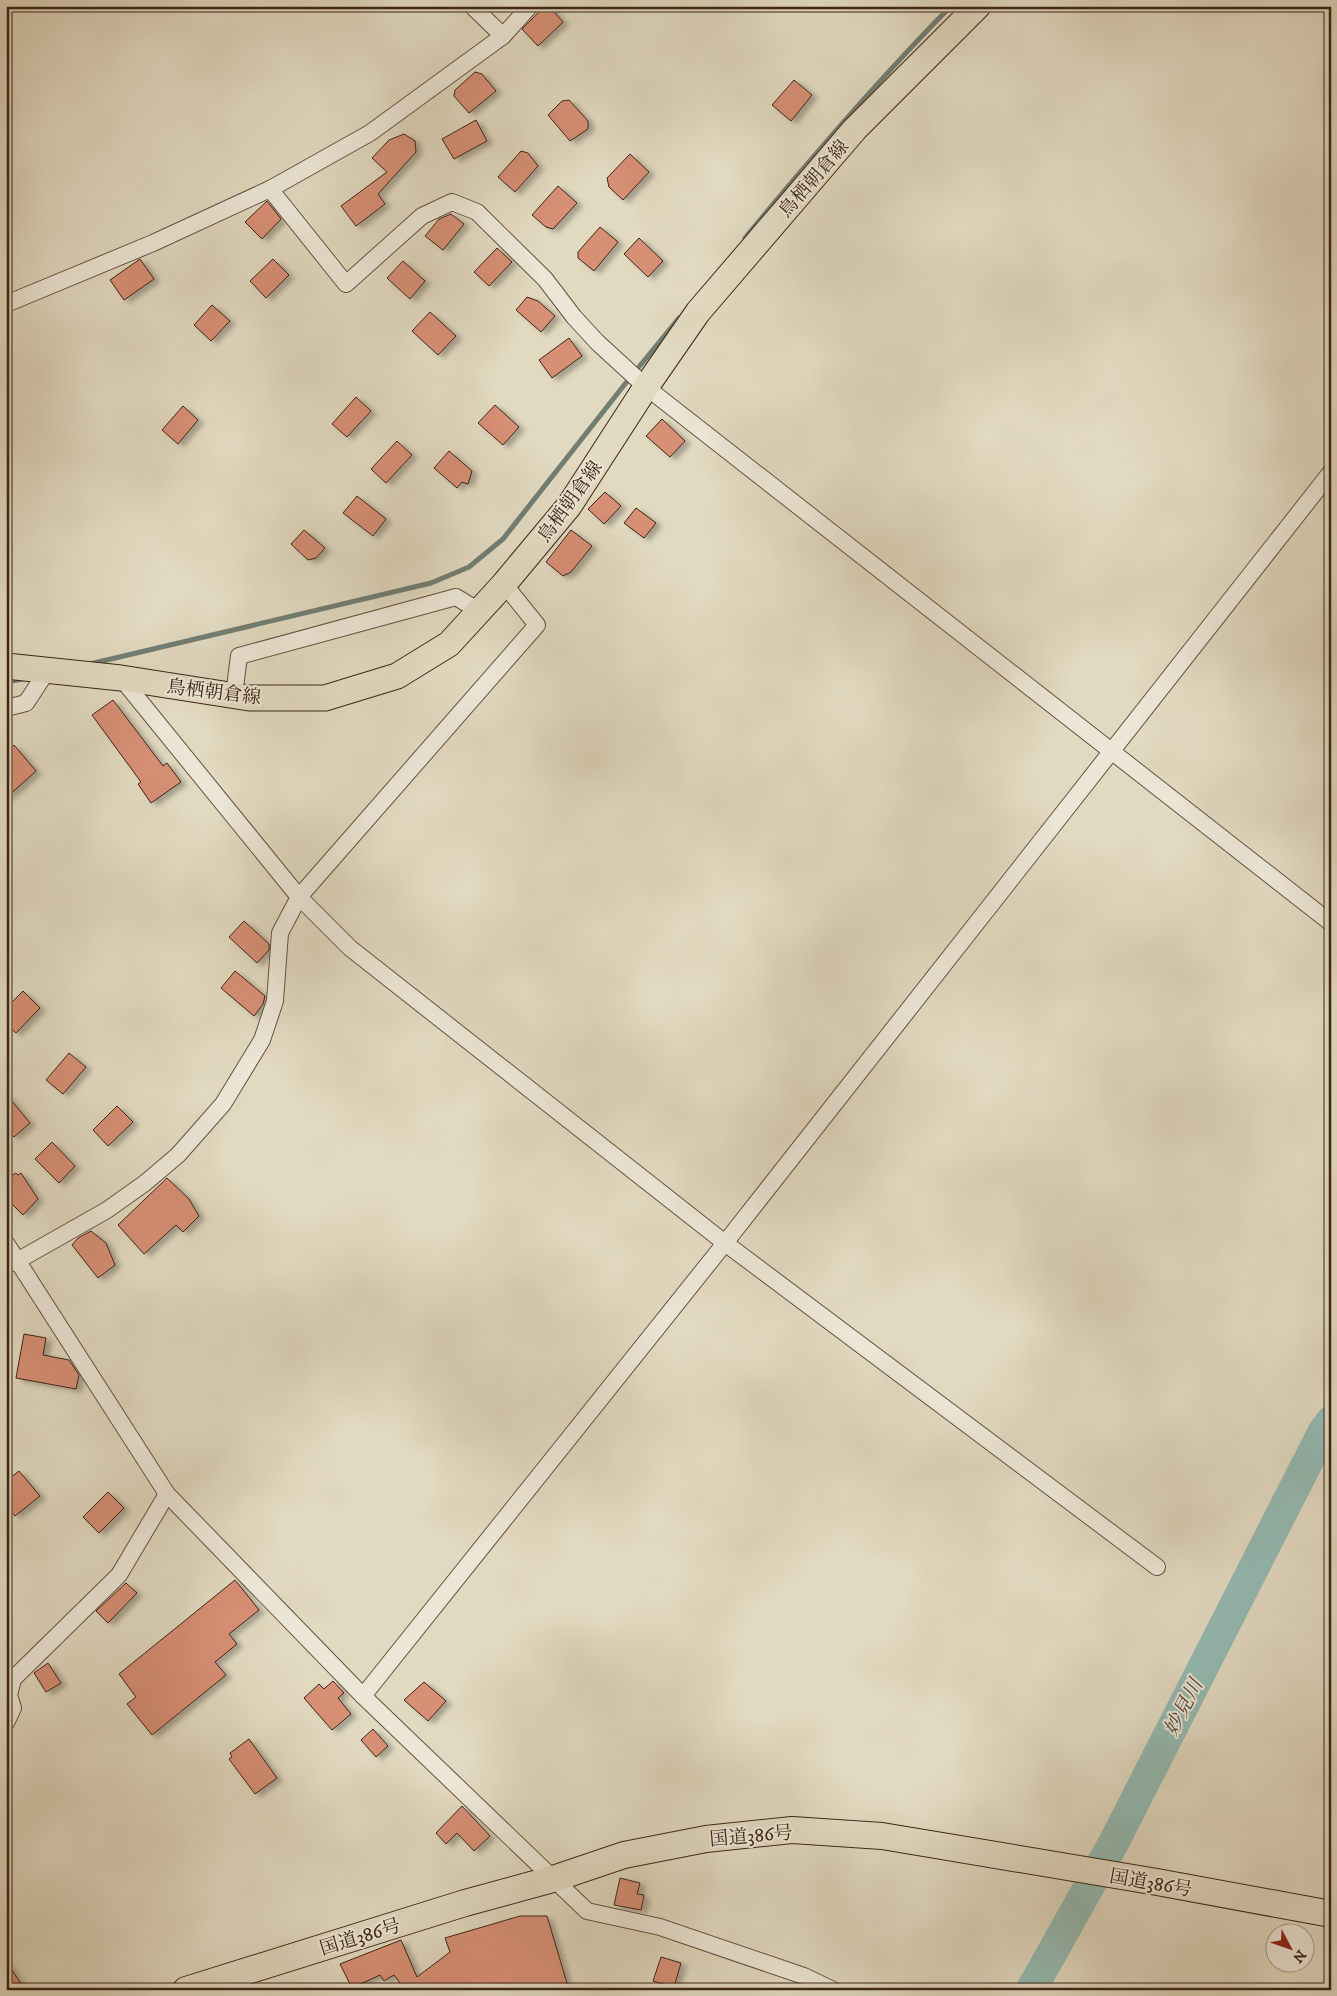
<svg xmlns="http://www.w3.org/2000/svg" width="1337" height="1996" font-family="'IM FELL DW Pica','Noto Serif JP',serif">
	<defs>
		<filter id="shadow"><feDropShadow dx="5.5" dy="3" stdDeviation="2.5" flood-color="#0004"/></filter>
	</defs>
	<rect width="100%" height="100%" fill="#e1d9c0"/>
	<filter id="stains"><feTurbulence type="fractalNoise" baseFrequency=".004" numOctaves="4"/><feColorMatrix values="0 0 0 0 .2 0 0 0 0 .09 0 0 0 0 .02 0 0 0 .5 -.17"/></filter>
	<radialGradient id="worn" r=".72"><stop offset=".6" stop-color="#630" stop-opacity="0"/><stop offset="1" stop-color="#630" stop-opacity=".3"/></radialGradient>
	<g fill="none" stroke-linecap="round" stroke-linejoin="round">
		<!-- stream -->
		<g stroke="#717e74" stroke-width="5">
			<path d="M745 238C811 158 878 80 951 6"/>
			<polyline points="90,664 431,583 469,567 503,539 625,384 679,318"/>
			<polyline points="6,682 23,679"/>
		</g>
		<!-- river -->
		<polyline stroke="#94bab2" stroke-width="31" points="1031,1990 1114,1842 1323,1432 1331,1421"/>
	</g>
	<!-- building -->
	<g fill="#d78f75" stroke="#3d2417" filter="url(#shadow)">
		<polygon points="545,6 549,6 563,22 538,46 522,29"/>
		<polygon points="475,72 482,74 496,91 469,113 454,96 455,90"/>
		<polygon points="794,80 812,95 791,121 772,105"/>
		<polygon points="569,100 588,121 588,129 570,141 548,115 562,101"/>
		<polygon points="476,120 487,141 454,159 442,139"/>
		<polygon points="404,134 415,141 416,152 378,194 385,204 356,226 341,206 387,172 372,158 389,140"/>
		<polygon points="521,151 528,153 538,166 515,192 498,177"/>
		<polygon points="630,154 649,172 623,200 609,187 607,178"/>
		<polygon points="558,186 577,203 553,229 546,227 532,215"/>
		<polygon points="267,201 281,219 262,239 245,222"/>
		<polygon points="451,214 464,224 443,250 425,236 439,219"/>
		<polygon points="600,227 618,242 594,271 578,258 578,252"/>
		<polygon points="639,238 663,261 648,277 624,254"/>
		<polygon points="497,248 512,262 489,286 474,272"/>
		<polygon points="140,259 154,279 124,300 110,280"/>
		<polygon points="273,259 289,275 266,298 250,281"/>
		<polygon points="403,261 425,281 410,299 387,278"/>
		<polygon points="527,297 538,301 555,316 541,332 516,310"/>
		<polygon points="212,305 230,321 211,341 194,325"/>
		<polygon points="430,312 456,336 438,355 412,331"/>
		<polygon points="569,338 582,356 552,378 539,360"/>
		<polygon points="356,397 371,411 347,437 332,424"/>
		<polygon points="495,405 519,427 503,445 478,423"/>
		<polygon points="183,406 198,420 178,444 162,430"/>
		<polygon points="662,419 685,441 670,457 646,436"/>
		<polygon points="397,441 412,455 386,483 371,469"/>
		<polygon points="449,451 472,471 468,484 462,482 457,488 434,468"/>
		<polygon points="605,492 621,506 604,524 588,509"/>
		<polygon points="357,496 386,519 373,536 343,513"/>
		<polygon points="636,508 656,523 644,538 624,523"/>
		<polygon points="304,530 325,548 316,558 308,560 291,544"/>
		<polygon points="571,530 592,546 571,572 563,576 546,562"/>
		<polygon points="113,700 163,766 167,763 181,782 151,803 138,784 141,782 92,715"/>
		<polygon points="14,745 36,771 6,798 6,752"/>
		<polygon points="244,921 269,944 269,950 257,963 229,937"/>
		<polygon points="235,971 265,996 263,1004 254,1016 221,988"/>
		<polygon points="23,991 40,1008 16,1033 6,1024 6,1008"/>
		<polygon points="69,1053 86,1067 63,1094 46,1080"/>
		<polygon points="6,1094 30,1123 14,1137 6,1129"/>
		<polygon points="117,1106 133,1122 108,1146 93,1130"/>
		<polygon points="52,1142 75,1166 59,1183 35,1159"/>
		<polygon points="16,1173 18,1175 21,1173 38,1199 23,1215 6,1198 6,1179"/>
		<polygon points="167,1178 189,1199 199,1216 183,1232 176,1225 144,1254 118,1225"/>
		<polygon points="91,1231 106,1243 115,1265 98,1278 72,1245 78,1238"/>
		<polygon points="24,1334 46,1338 43,1355 69,1360 79,1375 76,1389 16,1378"/>
		<polygon points="19,1471 40,1496 15,1516 6,1505 6,1481"/>
		<polygon points="108,1492 124,1508 99,1533 83,1517"/>
		<polygon points="235,1580 259,1610 229,1634 237,1644 215,1662 226,1675 152,1735 127,1704 136,1697 119,1674"/>
		<polygon points="126,1583 137,1593 108,1623 96,1611"/>
		<polygon points="48,1663 61,1683 46,1692 34,1673"/>
		<polygon points="333,1681 344,1693 338,1698 351,1714 332,1730 304,1698 319,1684 324,1689"/>
		<polygon points="424,1682 446,1701 428,1721 404,1700"/>
		<polygon points="373,1729 388,1746 376,1757 361,1740"/>
		<polygon points="249,1739 277,1778 255,1794 229,1759 232,1757 230,1753"/>
		<polygon points="462,1806 490,1836 474,1851 457,1833 446,1844 436,1833"/>
		<polygon points="620,1878 640,1883 637,1894 644,1895 641,1910 614,1905"/>
		<polygon points="520,1916 547,1916 569,1990 399,1990 403,1987 394,1975 384,1981 380,1975 352,1988 340,1964 401,1940 417,1977 450,1952 445,1938"/>
		<polygon points="661,1957 681,1963 674,1987 653,1981"/>
		<polygon points="6,1961 25,1990 6,1990"/>
	</g>
	<g fill="none" stroke-linecap="round" stroke-linejoin="round">
		<!-- minor casing -->
		<g stroke="#665141" stroke-width="18">
			<g id="minor">
				<polyline points="472,6 503,36"/>
				<polyline points="270,189 346,284 422,216 452,202 477,212 545,279 574,317 597,342 646,387 1331,923"/>
				<polyline points="6,304 153,243 270,189 370,133 503,36 530,6"/>
				<polyline points="121,678 299,897 350,948 725,1243 1157,1567"/>
				<polyline points="234,695 239,656 456,597 479,611"/>
				<polyline points="6,708 26,703 47,671"/>
				<polyline points="6,1243 167,1494 363,1696 587,1911 660,1927 804,1976 833,1990"/>
				<polyline points="6,1265 17,1261 107,1210 145,1183 178,1155 223,1104 262,1040 275,1001 280,933 299,897 537,625 504,584"/>
				<polyline points="363,1696 725,1243 1331,472"/>
				<polyline points="6,1723 13,1708 9,1695 13,1679 119,1575 167,1494"/>
			</g>
		</g>
		<!-- primary casing -->
		<g stroke="#3d2417" stroke-width="27">
			<polyline id="primary" points="6,666 121,678 249,698 325,698 397,676 449,644 504,584 569,506 646,387 698,312 855,129 978,6"/>
		</g>
		<!-- trunk casing -->
		<g stroke="#3d2417" stroke-width="28">
			<polyline id="trunk" points="186,1990 465,1903 553,1879 624,1855 706,1839 792,1830 882,1836 1157,1882 1331,1914"/>
		</g>
		<!-- minor -->
		<use href="#minor" stroke="#ece6d6" stroke-width="16"/>
		<!-- primary -->
		<use href="#primary" stroke="#e1d9c0" stroke-width="25"/>
		<!-- trunk -->
		<use href="#trunk" stroke="#e1d9c0" stroke-width="26"/>
	</g>
	<g text-anchor="middle" stroke-width="4" stroke-linejoin="round" paint-order="stroke">
		<!-- street labels -->
		<g font-size="19" fill="#3d2417" stroke="#ece6d6">
			<text transform="translate(813 178) rotate(-49)" y="7">鳥栖朝倉線</text>
			<text transform="translate(569 501) rotate(-54)" y="7">鳥栖朝倉線</text>
			<text transform="translate(214 691) rotate(7)" y="7">鳥栖朝倉線</text>
			<text transform="translate(751 1835) rotate(-5)" y="7">国道386号</text>
			<text transform="translate(1151 1882) rotate(10)" y="7">国道386号</text>
			<text transform="translate(360 1936) rotate(-17)" y="7">国道386号</text>
		</g>
		<!-- water labels -->
		<g font-size="20" font-style="italic" fill="#534a3e" stroke="#ece6d6">
			<text transform="translate(1183 1707) rotate(-63)" y="7">妙見川</text>
		</g>
	</g>
	<!-- margin -->
	<rect width="1337" height="1996" fill="none" stroke="#e1d9c0" stroke-width="25"/>
	<rect x="8" y="8" width="1322" height="1981" fill="none" stroke="#3d2417" stroke-width="2.5"/>
	<rect x="12" y="12" width="1312" height="1971" fill="none" stroke="#3d2417"/>
	<!-- north arrow -->
	<g transform="translate(1290 1948) rotate(131)"><circle r="24" fill="#ece6d6" stroke="#a6988a"/>
	<path d="M0-4L9 19L0 12L-9 19Z" fill="#8f2418"/>
	<text y="-8" font-size="14" font-weight="bold" text-anchor="middle" fill="#3d2417">N</text>
	</g>
	<rect width="100%" height="100%" filter="url(#stains)"/>
	<rect width="100%" height="100%" fill="url(#worn)"/>
</svg>
